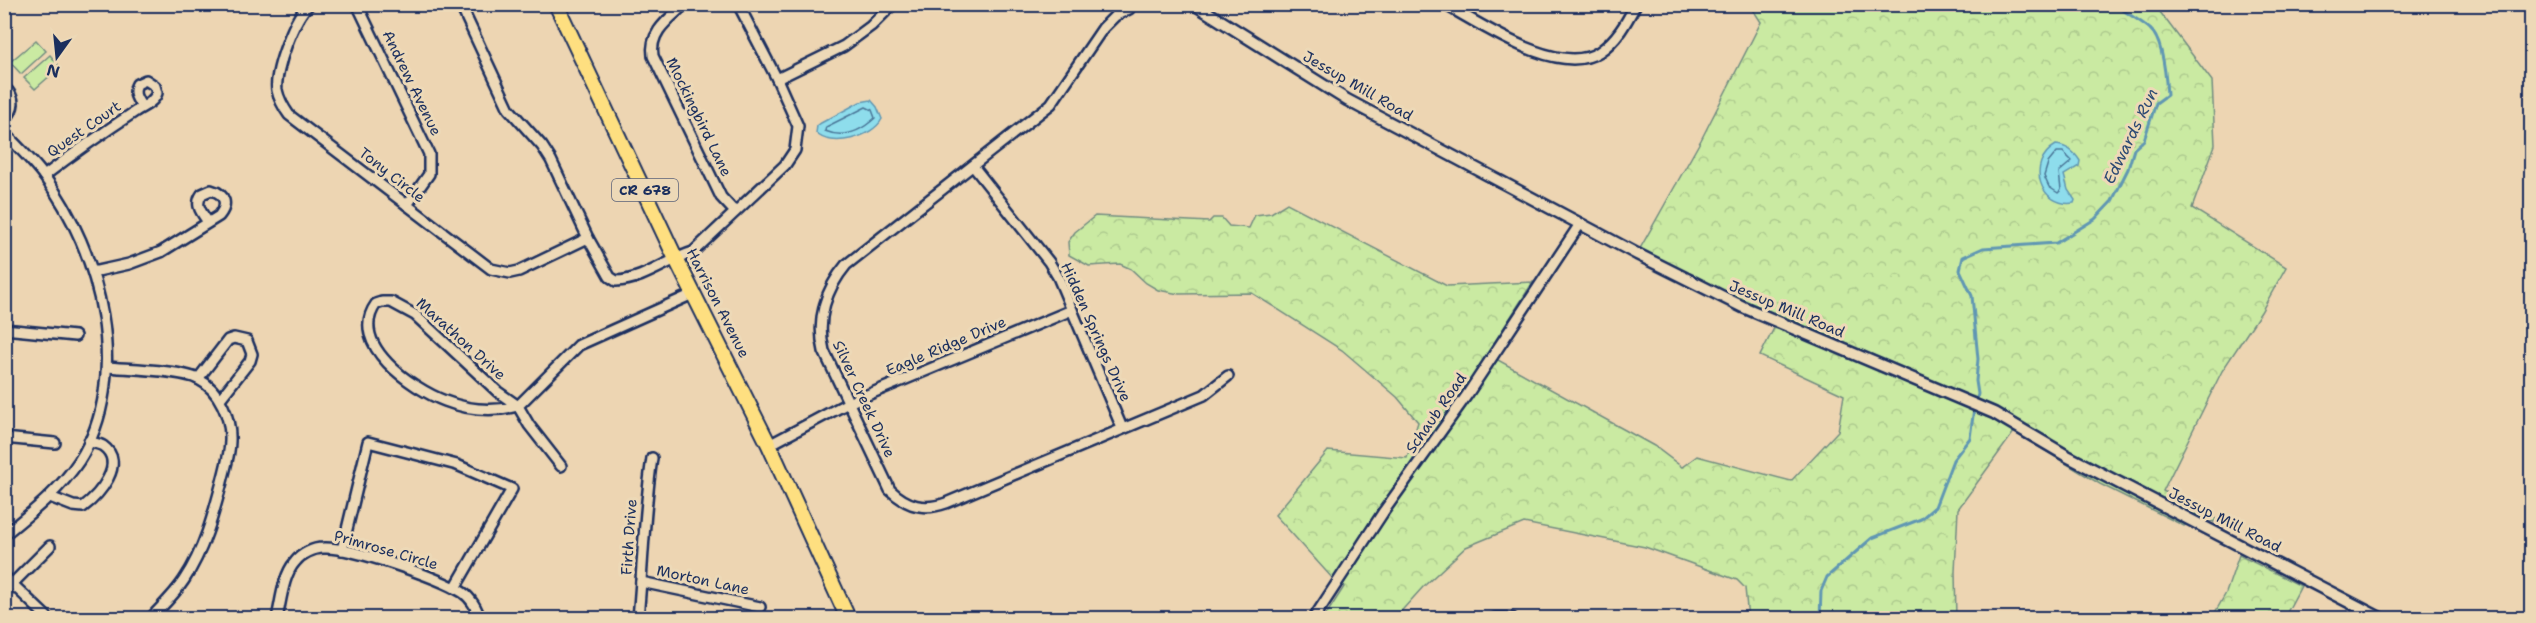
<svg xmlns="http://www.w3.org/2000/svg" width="2536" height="623" font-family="'Shantell Sans',sans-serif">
	<defs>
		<pattern id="forest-crowns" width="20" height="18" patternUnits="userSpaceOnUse" patternTransform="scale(1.5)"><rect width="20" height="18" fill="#caeaa2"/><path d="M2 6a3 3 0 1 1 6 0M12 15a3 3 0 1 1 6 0" fill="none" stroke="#adc98e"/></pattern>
	</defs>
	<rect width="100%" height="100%" fill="#edd5b2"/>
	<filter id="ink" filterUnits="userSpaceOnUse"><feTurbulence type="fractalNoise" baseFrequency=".0167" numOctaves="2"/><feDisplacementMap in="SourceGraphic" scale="12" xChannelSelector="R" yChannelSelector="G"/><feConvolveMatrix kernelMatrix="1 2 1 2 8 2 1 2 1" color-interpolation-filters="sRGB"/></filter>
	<g filter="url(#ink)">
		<!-- forest -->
		<g fill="url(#forest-crowns)" stroke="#728c80" stroke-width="1.5">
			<polygon points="2154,4 2212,81 2215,145 2192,208 2286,267 2261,312 2222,371 2163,491 2216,519 2214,522 2196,514 2191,523 2184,526 2100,484 2014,432 1958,509 1955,572 1956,618 1748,618 1745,588 1737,580 1645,547 1524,523 1466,547 1423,587 1395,618 1324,618 1344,587 1334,580 1275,515 1328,451 1407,458 1418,422 1397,397 1342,350 1252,293 1179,294 1158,290 1146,283 1131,269 1120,264 1089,266 1069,255 1068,242 1075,232 1095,216 1209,222 1213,218 1222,218 1229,226 1249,228 1255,215 1271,213 1287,203 1447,286 1533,282 1487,354 1654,446 1682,467 1697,456 1791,481 1838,431 1844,395 1760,356 1777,322 1637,254 1701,140 1761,22 1750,5"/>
			<polygon points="2239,555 2301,586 2284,618 2212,618 2226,593"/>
		</g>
		<!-- green -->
		<g fill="#caeaa2" stroke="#728c80" stroke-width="1.5">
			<polygon points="36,40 46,51 21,74 10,62"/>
			<polygon points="50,55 60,67 35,89 24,78"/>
		</g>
		<!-- water -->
		<g fill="#8eddec" stroke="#6097b3" stroke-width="1.5">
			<path d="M871 100 877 107 882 119C873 137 831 149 816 133L817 126 821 123 860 102Z"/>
			<path d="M2056 145C2067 146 2074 151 2080 161L2079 166 2064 175 2068 190 2075 200 2074 203C2040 208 2025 163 2056 145Z"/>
		</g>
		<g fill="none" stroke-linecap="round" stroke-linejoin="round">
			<!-- shore -->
			<g stroke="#497597" stroke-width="1.5">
				<path d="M866 107 872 110 875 118C861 131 844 139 825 131L826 127Z"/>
				<polygon points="2057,152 2063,152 2072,161 2059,172 2061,190 2058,193 2049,187 2044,176 2048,163"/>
			</g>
			<!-- stream -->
			<g stroke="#6097b3" stroke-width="3">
				<path d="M1976 402 1978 394 1976 381 1978 359 1972 296 1960 270 1963 257 1983 248 2056 243 2095 219 2112 201 2128 169 2134 149 2144 140 2156 103 2167 95C2166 78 2163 40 2150 29 2139 19 2126 14 2115 4"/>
				<polyline points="1820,618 1821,591 1827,577 1872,538 1921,519 1935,507 1953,460 1970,438 1974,408"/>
			</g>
			<!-- minor casing -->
			<g stroke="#1b2f5e" stroke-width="14">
				<g id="minor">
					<path d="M310 4C295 14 274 72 277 90 279 100 284 108 289 115L491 269 510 273 519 271 588 238"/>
					<polyline points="357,4 429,154 429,174 407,205"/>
					<path d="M460 4 509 109 542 146 551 160 588 238 610 277 616 281C644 280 667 260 693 252L785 165 795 150 798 126 777 79 738 4"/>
					<path d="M685 4C669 19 649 32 653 56L721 197 735 212"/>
					<path d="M1444 4C1481 24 1559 78 1599 52 1617 40 1626 23 1636 4"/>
					<path d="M1129 9 1115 16 1103 28 1051 104 846 265C826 289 816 319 824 351L890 490C907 506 924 511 946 503L1204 395 1228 376"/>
					<polyline points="777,79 844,46 871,26 893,4"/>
					<path d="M4 87C17 98 15 109 4 121"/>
					<path d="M4 132C18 147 33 161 44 176 100 251 133 377 79 461 59 491 32 512 4 535"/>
					<polyline points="973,166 1049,262 1058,277 1122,428"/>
					<path d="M44 176C74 153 104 132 136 111 144 106 154 102 157 93L155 86 146 80 137 84C132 93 137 99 142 107"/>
					<path d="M93 272 129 264 161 252 219 216C228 205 226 194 211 190L202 194C194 205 202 213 208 222"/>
					<path d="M382 302H391L415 315 498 392 518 406C494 412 468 410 445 401 413 389 347 344 376 304Z"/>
					<polyline points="4,329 75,336"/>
					<path d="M107 367C128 369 181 370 198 379 220 390 231 418 230 441 230 454 225 469 222 482 213 516 204 550 184 580 175 594 162 606 151 618"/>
					<polyline points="198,379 228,340 234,338 247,341 252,354 250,361 220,399"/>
					<polyline points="4,438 55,443"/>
					<polyline points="769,445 848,403 1072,310"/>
					<polyline points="561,466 529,425 518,406 579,345 695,293"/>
					<path d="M50 497 73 506 83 507C99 495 127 463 103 446 100 444 93 443 89 441"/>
					<polyline points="342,550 368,442 457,465 512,489 455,588"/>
					<polyline points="4,576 48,618"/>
					<polyline points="641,582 760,607"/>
					<polyline points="4,592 50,546"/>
					<path d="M277 618C281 602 283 575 295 562 301 554 313 548 323 548 349 546 439 578 462 592 470 597 478 609 479 618"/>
					<path d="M638 618C643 565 644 511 652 458"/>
					<polyline points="1314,618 1384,511 1467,395 1580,224"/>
					<polyline points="1495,618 1512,618"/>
				</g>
			</g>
			<!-- tertiary casing -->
			<g stroke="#1b2f5e" stroke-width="15">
				<polyline id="tertiary" points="1194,4 1347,100 1637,254 1743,307 1994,413 2067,456 2380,618"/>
			</g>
			<!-- primary casing -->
			<g stroke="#1b2f5e" stroke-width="18">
				<polyline id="primary" points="556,4 675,257 769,445 848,618"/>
			</g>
			<!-- minor -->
			<use href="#minor" stroke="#edd9b7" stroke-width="9"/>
			<!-- tertiary -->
			<use href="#tertiary" stroke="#edd9b7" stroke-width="10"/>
			<!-- primary -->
			<use href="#primary" stroke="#fedf80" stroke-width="14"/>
		</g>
	</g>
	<g text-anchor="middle" stroke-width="6" stroke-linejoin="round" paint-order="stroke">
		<!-- shield labels -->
		<rect fill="#edd9b7" stroke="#5a6279" stroke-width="1.5" x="612" y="179" width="66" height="22" rx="4.5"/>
		<g font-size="14" font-weight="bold" fill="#1b2f5e">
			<text x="645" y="195">CR 678</text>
		</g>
		<!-- street labels -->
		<g font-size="15" fill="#1b2f5e" stroke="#edd9b7">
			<text transform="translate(412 83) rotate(64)" y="5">Andrew Avenue</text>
			<text transform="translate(1358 86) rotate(30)" y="5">Jessup Mill Road</text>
			<text transform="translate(699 117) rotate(64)" y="5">Mockingbird Lane</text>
			<text transform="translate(84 129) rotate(-35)" y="5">Quest Court</text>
			<text transform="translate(392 175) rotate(38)" y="5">Tony Circle</text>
			<text transform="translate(718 303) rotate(63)" y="5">Harrison Avenue</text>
			<text transform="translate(1787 309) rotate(23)" y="5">Jessup Mill Road</text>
			<text transform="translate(1096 332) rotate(66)" y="5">Hidden Springs Drive</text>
			<text transform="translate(461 339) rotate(42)" y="5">Marathon Drive</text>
			<text transform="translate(946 346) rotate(-23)" y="5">Eagle Ridge Drive</text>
			<text transform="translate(864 399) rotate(65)" y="5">Silver Creek Drive</text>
			<text transform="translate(1436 413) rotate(-55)" y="5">Schaub Road</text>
			<text transform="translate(2225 520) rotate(27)" y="5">Jessup Mill Road</text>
			<text transform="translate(629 537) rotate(-86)" y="5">Firth Drive</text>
			<text transform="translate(386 550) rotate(16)" y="5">Primrose Circle</text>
			<text transform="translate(703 580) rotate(12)" y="5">Morton Lane</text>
		</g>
		<!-- water labels -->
		<g font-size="16" font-style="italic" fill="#2c4973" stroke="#edd9b7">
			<text transform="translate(2130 136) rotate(-64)" y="6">Edwards Run</text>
		</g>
	</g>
	<!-- margin -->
	<rect width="2536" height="623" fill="none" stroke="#edd9b7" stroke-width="24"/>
	<rect x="12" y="12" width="2512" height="599" fill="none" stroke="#1b2f5e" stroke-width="2" filter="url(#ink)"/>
	<!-- north arrow -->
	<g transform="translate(57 57) rotate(195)" stroke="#edd9b7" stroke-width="4.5" paint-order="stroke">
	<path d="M0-4.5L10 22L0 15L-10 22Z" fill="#1b2f5e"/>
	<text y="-9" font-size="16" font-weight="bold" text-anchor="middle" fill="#1b2f5e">N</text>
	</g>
</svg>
